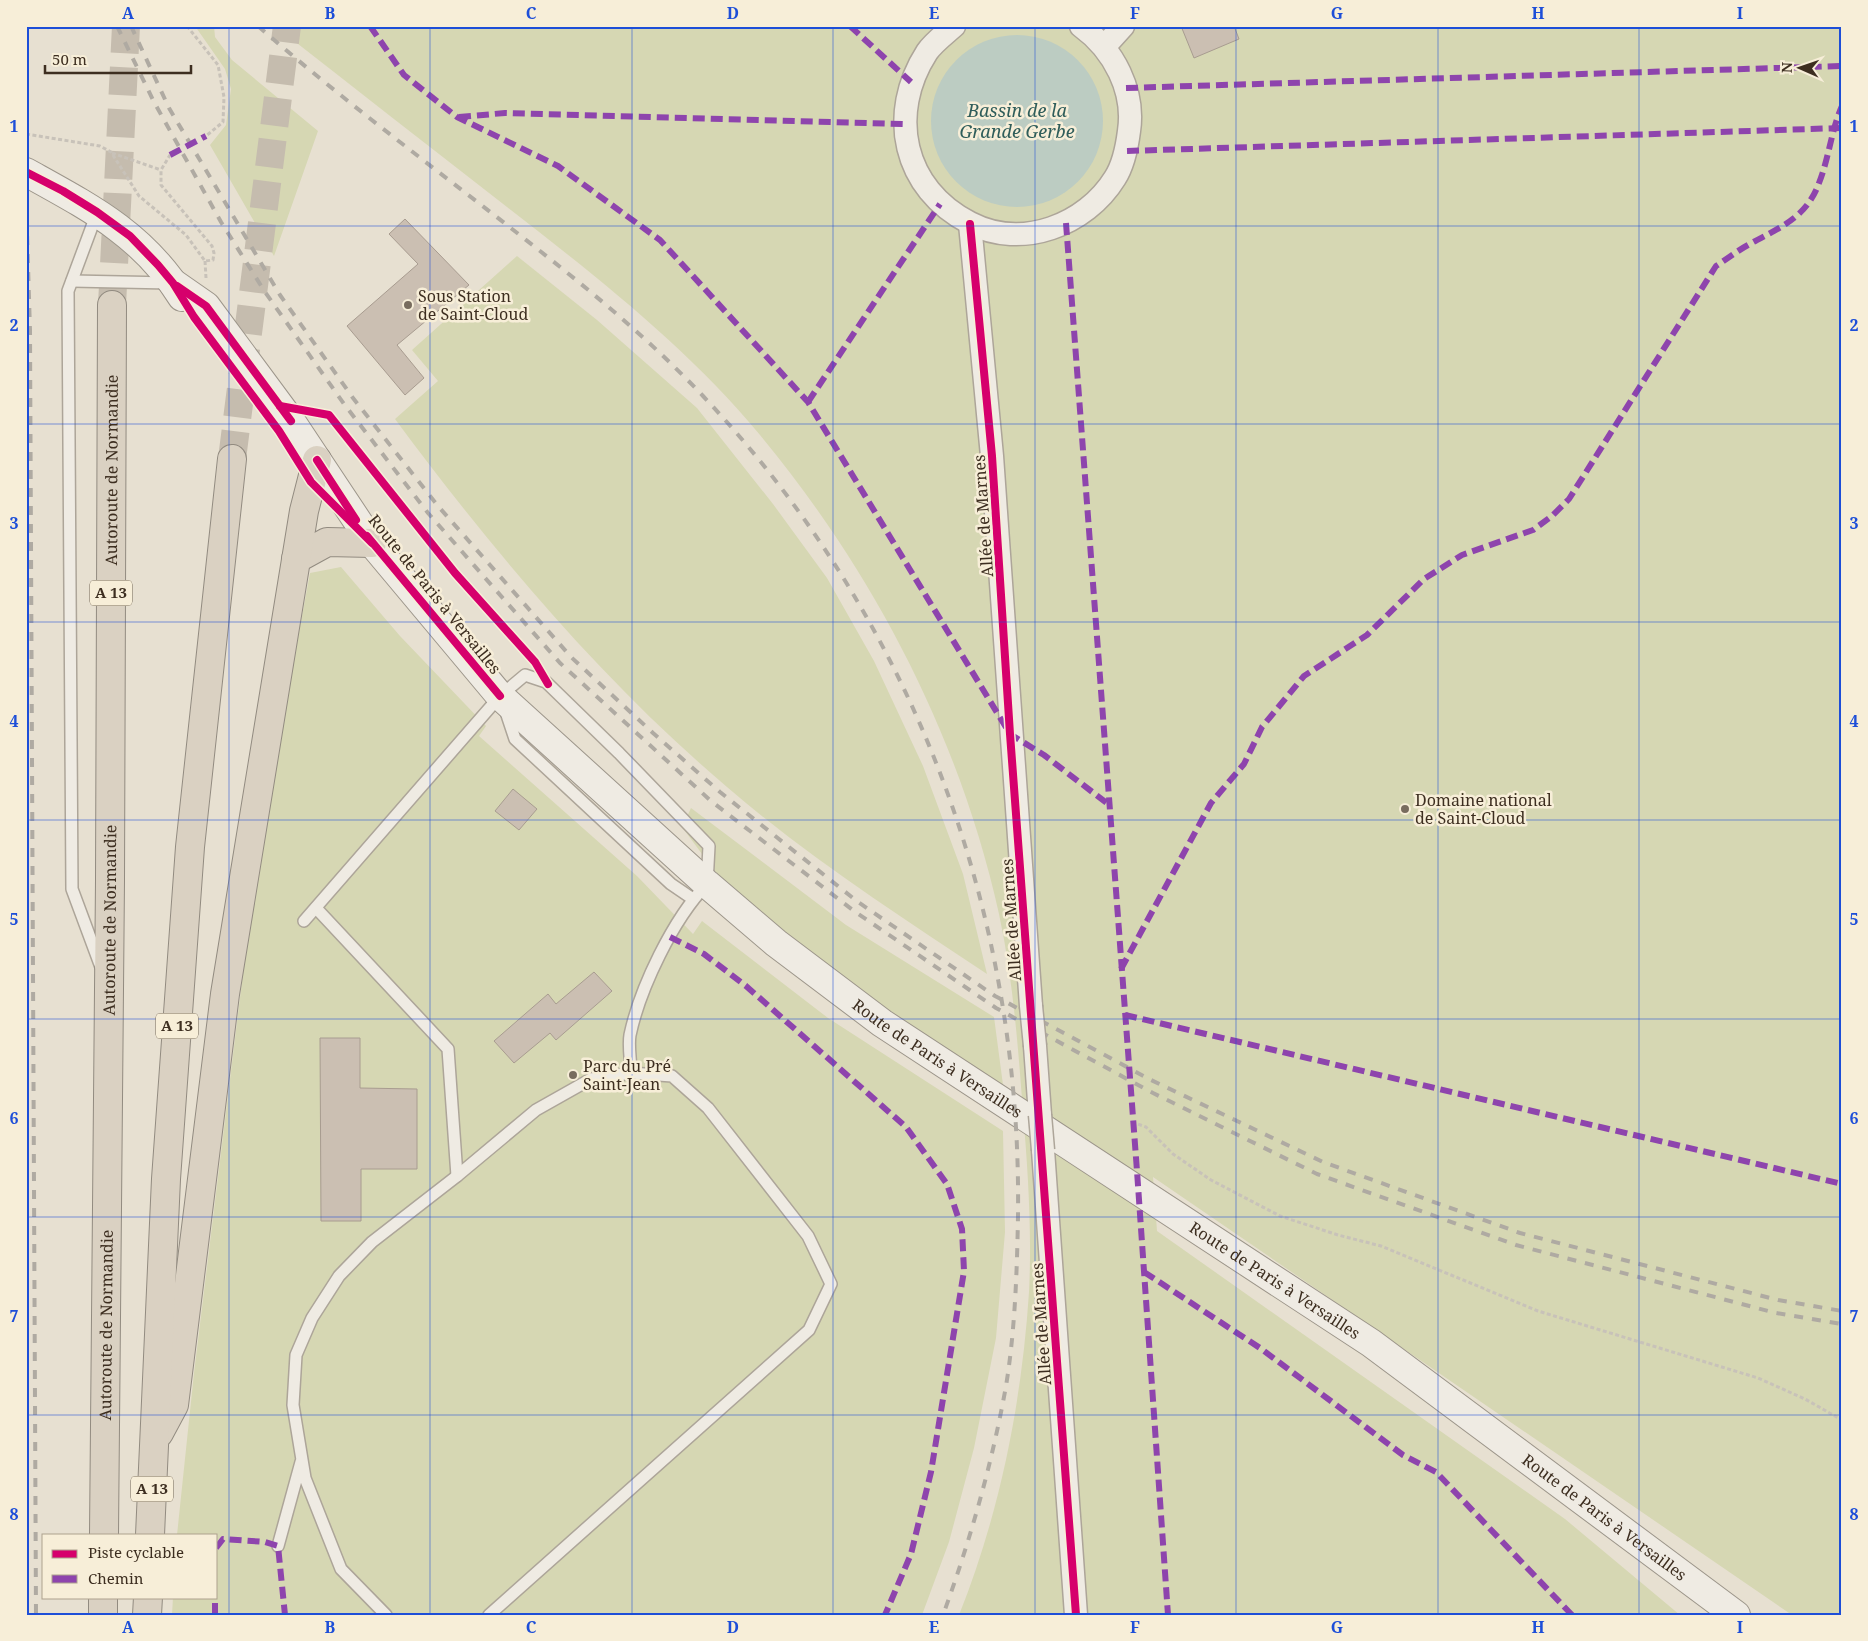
<svg xmlns="http://www.w3.org/2000/svg" width="1868" height="1641" font-family="'Noto Serif',serif">
	<rect width="100%" height="100%" fill="#e7e0d1"/>
	<!-- green -->
	<g fill="#d6d7b3">
		<polygon points="195,26 214,26 215,37 232,60 318,131 274,256 210,145 226,125 231,89 225,69"/>
		<path d="M275 26H1842V1615H1792L1153 1177 1157 1231 1565 1519 1680 1615H959C1000 1513 1022 1401 1029 1292 1032 1232 1028 1171 1023 1112 1018 1046 1013 979 999 914 960 738 875 574 760 435 687 347 597 277 507 207 430 147 353 87 275 26Z"/>
		<path d="M517 256 597 320 697 408 773 504 827 578 874 661 923 766 963 874 987 974C898 915 808 857 727 787 601 680 493 551 395 419L438 381 412 350Z"/>
		<polygon points="341,567 400,636 486,726 479,736 637,876 693,934 702,921 828,1018 1003,1131 1005,1232 996,1338 974,1448 949,1542 922,1615 172,1615 173,1597 216,1597 216,1535 177,1535 194,1373 257,859 310,573"/>
		<polygon points="691,808 846,925 994,1017 1003,1085 843,982 725,885 682,827"/>
	</g>
	<!-- water -->
	<circle fill="#bcccc2" cx="1017" cy="121" r="86"/>
	<!-- building -->
	<g fill="#cbbfb2" stroke="#a89c90">
		<polygon points="1181,26 1234,26 1239,39 1194,58"/>
		<polygon points="405,219 469,285 397,345 424,378 405,395 347,326 418,264 389,234"/>
		<polygon points="513,789 537,809 519,830 495,811"/>
		<polygon points="594,972 612,991 556,1040 550,1033 514,1063 494,1041 548,994 556,1004"/>
		<polygon points="320,1038 360,1038 360,1088 417,1089 417,1169 361,1169 361,1221 321,1221"/>
	</g>
	<g fill="none" stroke-linecap="round" stroke-linejoin="round">
		<!-- highway-tunnel -->
		<g stroke="#c5bcae" stroke-width="28" stroke-dasharray="28 14" stroke-linecap="butt">
			<polyline points="112,305 126,26"/>
			<polyline points="232,459 287,26"/>
		</g>
		<!-- lane casing -->
		<g stroke="#ada599" stroke-width="14">
			<g id="lane">
				<polyline points="97,213 68,291 72,889 101,967"/>
				<polyline points="72,281 170,283"/>
				<polyline points="505,709 515,739 671,884 693,899"/>
				<polyline points="316,908 448,1049 457,1176"/>
				<path d="M304 921 500 696 525 675 546 682 619 753 709 846 707 884C673 919 640 988 630 1035 628 1046 631 1061 631 1073"/>
				<polyline points="278,1546 301,1462"/>
				<polyline points="386,1615 341,1569 305,1478 293,1405 296,1355 312,1318 339,1276 372,1242 457,1176 536,1110 591,1079 631,1073 672,1076 708,1108 808,1236 831,1284 809,1330 489,1615"/>
			</g>
		</g>
		<!-- street casing -->
		<g stroke="#ada599" stroke-width="25">
			<g id="street">
				<path d="M954 26C945 34 933 43 927 52 887 114 903 189 970 223 1022 250 1086 225 1115 178 1124 164 1127 147 1129 131 1135 91 1114 50 1081 26"/>
				<polyline points="1104,47 1123,26"/>
				<polyline points="970,224 992,456 1031,1006"/>
				<polyline points="1035,1046 1040,1115"/>
				<polyline points="1043,1150 1076,1615"/>
			</g>
		</g>
		<!-- secondary casing -->
		<g stroke="#9c958a" stroke-width="30">
			<g id="secondary">
				<path d="M26 172C89 207 143 234 182 297"/>
				<path id="s1" d="M173 283 206 306 291 421 372 543 500 696 707 884 776 943 882 1023 1371 1343 1736 1615"/>
			</g>
		</g>
		<!-- highway casing -->
		<g stroke="#928b80" stroke-width="30">
			<g id="highway">
				<polyline points="296,559 327,542 372,543"/>
				<polyline points="159,1433 174,1405 225,994 304,511 317,460"/>
				<path id="s2" d="M104 1535 110 881 112 305"/>
				<polyline points="150,1535 166,1179 190,847 232,459"/>
				<polyline points="103,1615 103,1597"/>
				<polyline points="147,1615 148,1597"/>
			</g>
		</g>
		<!-- path -->
		<g stroke="#c8c2b9" stroke-width="3" stroke-dasharray="4 2.5" stroke-linecap="butt">
			<polyline points="187,26 218,65 224,97 223,122 206,136"/>
			<polyline points="26,134 100,146 111,152 139,196 186,235 205,261 213,260 214,253 212,246 161,185 161,170 170,155"/>
			<polyline points="112,153 161,170"/>
			<polyline points="205,261 206,278"/>
			<polyline points="1132,1122 1146,1127 1173,1154 1211,1180 1280,1216 1338,1235 1381,1246 1538,1311 1758,1378 1805,1399 1842,1420"/>
		</g>
		<!-- lane -->
		<use href="#lane" stroke="#efebe3" stroke-width="11"/>
		<!-- street -->
		<use href="#street" stroke="#efebe3" stroke-width="22"/>
		<!-- secondary -->
		<use href="#secondary" stroke="#efebe3" stroke-width="28"/>
		<!-- highway -->
		<use href="#highway" stroke="#dad1c2" stroke-width="28"/>
		<!-- rail -->
		<g stroke="#afaaa2" stroke-width="4" stroke-dasharray="9 9" stroke-linecap="butt">
			<polyline points="117,26 154,102 221,222 265,292 344,404 428,513 560,663 711,801 854,911 996,1008 1153,1093 1317,1174 1516,1245 1776,1313 1842,1324"/>
			<polyline points="131,26 169,108 280,295 353,398 438,506 571,657 653,733 720,792 858,902 995,996 1151,1080 1323,1162 1520,1233 1778,1300 1842,1311"/>
			<path d="M258 26C330 89 405 146 480 204 557 264 635 324 703 396 913 618 1022 911 1018 1216 1017 1272 1015 1331 1006 1386 992 1464 970 1541 943 1615"/>
			<polyline points="26,200 30,330 36,1615"/>
		</g>
		<!-- street-bridge casing -->
		<g stroke="#ada599" stroke-width="25" stroke-linecap="butt">
			<g id="street-bridge">
				<polyline points="1031,1006 1035,1046"/>
				<polyline points="1040,1115 1043,1150"/>
			</g>
		</g>
		<!-- street-bridge -->
		<use href="#street-bridge" stroke="#efebe3" stroke-width="22"/>
		<!-- quiet -->
		<g stroke="#8e44ad" stroke-width="6" stroke-dasharray="12 6" stroke-linecap="butt">
			<polyline points="370,26 404,75 457,117 558,166 660,240 808,402 1010,734 1044,755 1108,804"/>
			<polyline points="850,26 911,82"/>
			<polyline points="953,26 954,27"/>
			<polyline points="1126,88 1842,66"/>
			<polyline points="459,117 505,113 904,124"/>
			<polyline points="1127,151 1842,128"/>
			<polyline points="170,155 206,136"/>
			<polyline points="1066,223 1137,1171 1168,1615"/>
			<polyline points="808,402 940,204"/>
			<polyline points="670,937 704,954 746,986 906,1127 947,1184 962,1229 964,1271 931,1472 911,1554 885,1615"/>
			<path d="M1121 969 1211 803 1244 764 1262 727 1304 676 1367 635 1424 579 1462 555 1533 530 1552 516 1569 499 1716 266C1727 259 1737 251 1748 245 1778 228 1806 219 1819 183 1829 158 1831 131 1842 106"/>
			<polyline points="1125,1015 1842,1184"/>
			<polyline points="1144,1272 1260,1348 1403,1455 1436,1472 1572,1615"/>
			<polyline points="216,1548 223,1539 265,1542 278,1546 285,1615"/>
			<polyline points="215,1615 215,1597"/>
		</g>
		<!-- cycleway casing -->
		<g stroke="#f7eed8" stroke-width="11">
			<g id="cycleway">
				<polyline points="26,172 63,191 97,212 130,236 158,265 173,283 194,317 279,431 311,482 372,543"/>
				<polyline points="970,224 992,456 1010,734 1076,1615"/>
				<polyline points="177,286 206,306 291,421"/>
				<polyline points="280,406 329,415 455,573 535,662 548,684"/>
				<polyline points="317,460 356,520"/>
				<polyline points="367,536 500,696"/>
			</g>
		</g>
		<!-- cycleway -->
		<use href="#cycleway" stroke="#d6006c" stroke-width="8"/>
	</g>
	<!-- grid -->
	<path fill="none" stroke="#1d4ed8" stroke-width="1" stroke-opacity="0.55" d="M229 26V1615M430 26V1615M632 26V1615M833 26V1615M1035 26V1615M1236 26V1615M1438 26V1615M1639 26V1615M26 226H1842M26 424H1842M26 622H1842M26 820H1842M26 1019H1842M26 1217H1842M26 1415H1842"/>
	<!-- markers -->
	<g fill="#786c5e" stroke="#f7eed8" stroke-width="2">
		<circle cx="408" cy="305" r="5"/>
		<circle cx="1405" cy="809" r="5"/>
		<circle cx="573" cy="1075" r="5"/>
	</g>
	<g text-anchor="middle" stroke-width="5" stroke-linejoin="round" paint-order="stroke">
		<!-- shield labels -->
		<g fill="#f7eed8" stroke="#756857" stroke-width="1">
			<rect x="90" y="580.5" width="42" height="25" rx="4"/>
			<rect x="156" y="1013.5" width="42" height="25" rx="4"/>
			<rect x="131" y="1476.5" width="42" height="25" rx="4"/>
		</g>
		<g font-size="15" font-weight="bold" fill="#3d2e20">
			<text x="111" y="598">A 13</text>
			<text x="177" y="1031">A 13</text>
			<text x="152" y="1494">A 13</text>
		</g>
		<!-- poi labels -->
		<g font-size="16" fill="#3d2e20" stroke="#f7eed8" text-anchor="start">
			<text x="418" y="302">Sous Station<tspan x="418" dy="18">de Saint-Cloud</tspan></text>
			<text x="1415" y="806">Domaine national<tspan x="1415" dy="18">de Saint-Cloud</tspan></text>
			<text x="583" y="1072">Parc du Pré<tspan x="583" dy="18">Saint-Jean</tspan></text>
		</g>
		<!-- street labels -->
		<g font-size="16" fill="#3d2e20" stroke="#f7eed8">
			<text dy="6" stroke="none"><textPath href="#s2" startOffset="1065">Autoroute de Normandie</textPath></text>
			<text transform="translate(983 516) rotate(-94)" y="6">Allée de Marnes</text>
			<text transform="translate(435 594) rotate(51)" y="6">Route de Paris à Versailles</text>
			<text dy="6" stroke="none"><textPath href="#s2" startOffset="615">Autoroute de Normandie</textPath></text>
			<text transform="translate(1011 920) rotate(-94)" y="6">Allée de Marnes</text>
			<text dy="6" stroke="none"><textPath href="#s1" startOffset="1098">Route de Paris à Versailles</textPath></text>
			<text dy="6" stroke="none"><textPath href="#s1" startOffset="1502">Route de Paris à Versailles</textPath></text>
			<text transform="translate(1041 1324) rotate(-94)" y="6">Allée de Marnes</text>
			<text dy="6" stroke="none"><textPath href="#s2" startOffset="210">Autoroute de Normandie</textPath></text>
			<text dy="6" stroke="none"><textPath href="#s1" startOffset="1908">Route de Paris à Versailles</textPath></text>
		</g>
		<!-- water labels -->
		<g font-size="18" font-style="italic" fill="#2f5d5a" stroke="#f7eed8">
			<text x="1017" y="117">Bassin de la<tspan x="1017" dy="21">Grande Gerbe</tspan></text>
		</g>
	</g>
	<!-- border -->
	<rect width="1868" height="1641" fill="none" stroke="#f7eed8" stroke-width="55"/>
	<!-- legend -->
	<rect x="42" y="1534" width="175" height="65" fill="#f7eed8" stroke="#ada18e"/>
	<rect x="52" y="1550" width="25" height="8" fill="#d6006c" stroke="#ada18e"/>
	<text x="88" y="1558" font-size="15" fill="#3d2e20">Piste cyclable</text>
	<rect x="52" y="1575" width="25" height="8" fill="#8e44ad" stroke="#ada18e"/>
	<text x="88" y="1584" font-size="15" fill="#3d2e20">Chemin</text>
	<!-- north arrow -->
	<g transform="translate(1800 68) rotate(272)" stroke="#f7eed8" stroke-width="4" paint-order="stroke">
	<path d="M0-4L9 19L0 12L-9 19Z" fill="#3d2e20"/>
	<text y="-8" font-size="14" font-weight="bold" text-anchor="middle" fill="#3d2e20">N</text>
	</g>
	<!-- scale -->
	<path d="M45 65v8h146v-8" fill="none" stroke="#3d2e20" stroke-width="2.5"/>
	<text x="52" y="65" font-size="15" fill="#3d2e20" stroke="#f7eed8" stroke-width="4" paint-order="stroke">50 m</text>
	<rect x="28" y="28" width="1812" height="1586" fill="none" stroke="#1d4ed8" stroke-width="2"/>
	<g font-size="16" text-anchor="middle" font-weight="bold" fill="#1d4ed8">
		<text x="128" y="19">A</text>
		<text x="330" y="19">B</text>
		<text x="531" y="19">C</text>
		<text x="733" y="19">D</text>
		<text x="934" y="19">E</text>
		<text x="1135" y="19">F</text>
		<text x="1337" y="19">G</text>
		<text x="1538" y="19">H</text>
		<text x="1740" y="19">I</text>
		<text x="14" y="132">1</text>
		<text x="1854" y="132">1</text>
		<text x="14" y="331">2</text>
		<text x="1854" y="331">2</text>
		<text x="14" y="529">3</text>
		<text x="1854" y="529">3</text>
		<text x="14" y="727">4</text>
		<text x="1854" y="727">4</text>
		<text x="14" y="925">5</text>
		<text x="1854" y="925">5</text>
		<text x="14" y="1124">6</text>
		<text x="1854" y="1124">6</text>
		<text x="14" y="1322">7</text>
		<text x="1854" y="1322">7</text>
		<text x="14" y="1520">8</text>
		<text x="1854" y="1520">8</text>
		<text x="128" y="1633">A</text>
		<text x="330" y="1633">B</text>
		<text x="531" y="1633">C</text>
		<text x="733" y="1633">D</text>
		<text x="934" y="1633">E</text>
		<text x="1135" y="1633">F</text>
		<text x="1337" y="1633">G</text>
		<text x="1538" y="1633">H</text>
		<text x="1740" y="1633">I</text>
	</g>
</svg>
